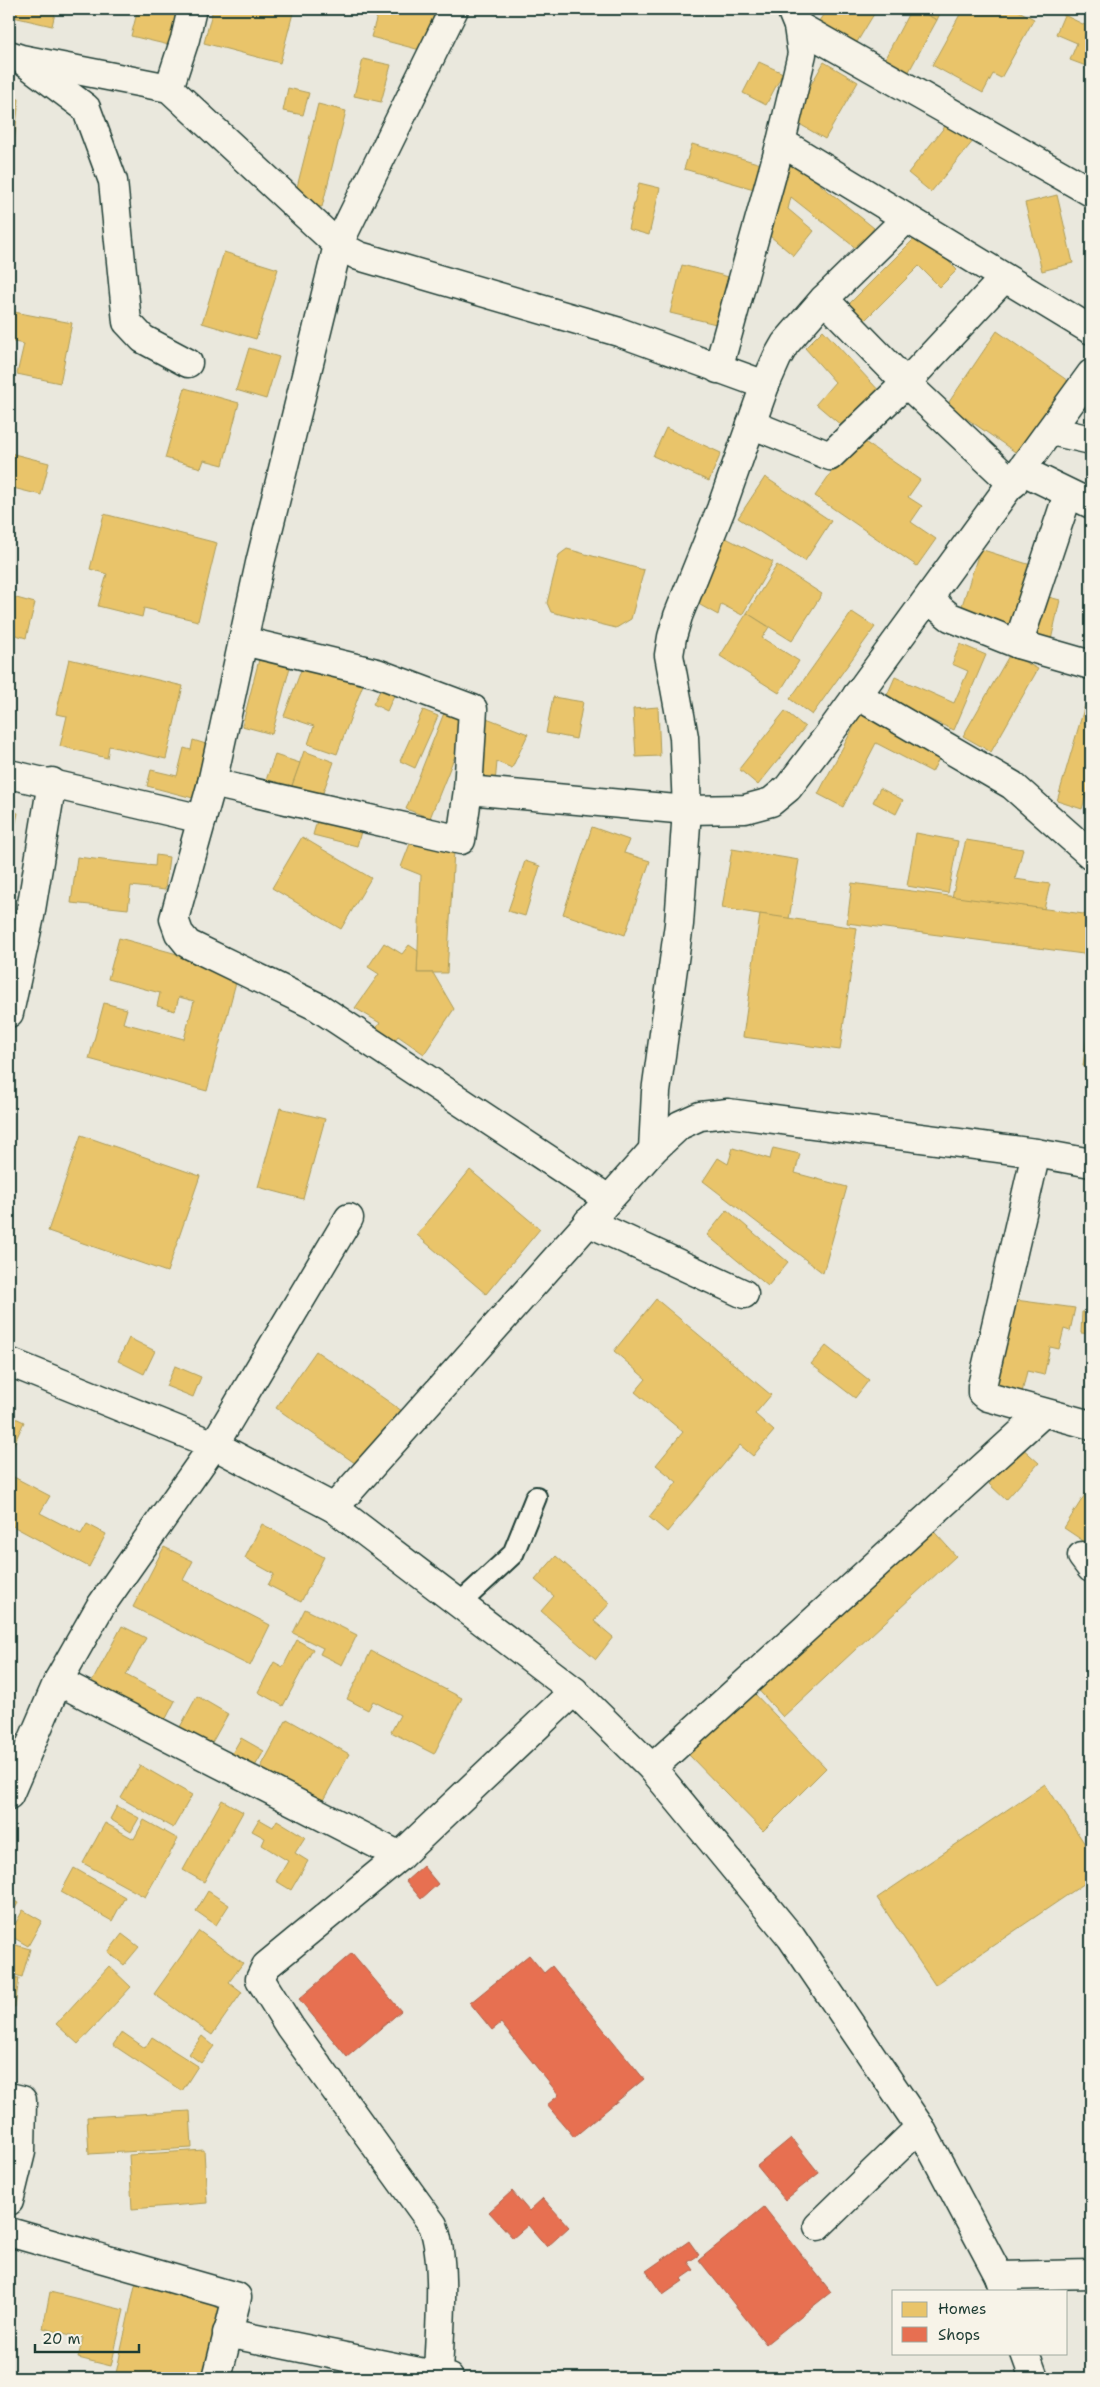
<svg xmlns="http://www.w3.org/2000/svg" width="1100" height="2387" font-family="'Shantell Sans',sans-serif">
	<rect width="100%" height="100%" fill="#eae8dd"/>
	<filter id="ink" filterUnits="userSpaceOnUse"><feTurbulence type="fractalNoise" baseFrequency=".02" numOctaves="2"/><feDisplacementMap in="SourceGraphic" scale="10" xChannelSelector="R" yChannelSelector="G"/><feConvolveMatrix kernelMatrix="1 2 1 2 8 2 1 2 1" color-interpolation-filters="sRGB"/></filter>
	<g filter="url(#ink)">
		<!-- homes -->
		<g fill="#e9c46a" stroke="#ac9c5a">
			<polygon points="9,9 56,9 52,26 9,16"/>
			<polygon points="138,9 178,9 169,45 131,36"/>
			<polygon points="213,9 294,9 280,63 204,43"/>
			<polygon points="379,9 435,9 424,51 371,37"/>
			<polygon points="827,9 877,9 854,47 817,24"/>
			<polygon points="911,9 916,9 937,20 907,75 883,62"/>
			<polygon points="916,9 942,9 937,20"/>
			<polygon points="963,9 1015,9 1034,19 1001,78 993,74 983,93 932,65"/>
			<polygon points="1064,15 1091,28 1091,53 1086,66 1070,60 1077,43 1056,34"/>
			<polygon points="363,59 391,65 381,102 354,96"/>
			<polygon points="759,62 783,73 766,105 743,93"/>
			<polygon points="824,62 858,82 825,139 791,119"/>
			<polygon points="288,88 309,93 303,115 283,111"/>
			<polygon points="9,98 19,99 10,178 9,178"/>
			<polygon points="318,104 346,111 322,207 313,205 296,191"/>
			<polygon points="950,120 974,140 931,192 908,173"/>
			<polygon points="692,144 761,164 754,189 684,169"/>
			<polygon points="791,161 874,228 857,249 791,197 788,209 814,231 794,256 758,226 778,177"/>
			<polygon points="639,183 660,188 649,235 628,229"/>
			<polygon points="1057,195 1073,263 1042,271 1025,203"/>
			<polygon points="920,233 957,270 940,287 919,266 861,324 845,308"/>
			<polygon points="224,252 278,269 256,339 202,323"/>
			<polygon points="682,265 729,277 716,324 670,313"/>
			<polygon points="9,311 72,323 60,383 17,374 24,344 9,341"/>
			<polygon points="823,330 882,394 849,432 816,404 835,382 805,348"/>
			<polygon points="997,331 1071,383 1021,456 947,405"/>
			<polygon points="249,348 279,357 266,399 236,390"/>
			<polygon points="9,351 14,361 14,366 9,372"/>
			<polygon points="185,388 239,403 223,465 204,460 201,468 165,458"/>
			<polygon points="666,428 721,453 709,481 653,456"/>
			<polygon points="856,436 920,480 908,497 922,506 911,522 936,539 917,566 815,496"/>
			<polygon points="10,453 49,463 41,495 9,487"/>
			<polygon points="765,477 831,521 805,561 738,518"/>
			<polygon points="104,514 217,543 198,621 144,608 142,617 98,606 107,574 90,569"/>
			<polygon points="724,537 773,562 742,615 721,604 718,615 693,601"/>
			<polygon points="567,549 644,570 631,619 616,628 551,612 547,603 559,555"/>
			<polygon points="980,549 1034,566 1013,632 959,615"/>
			<polygon points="777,565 822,594 792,641 747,613"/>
			<polygon points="1041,595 1060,600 1049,649 1030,645"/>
			<polygon points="9,596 35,603 26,638 9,633"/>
			<polygon points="852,612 875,627 812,715 790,699"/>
			<polygon points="747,613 769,627 762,638 799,661 779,693 720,656"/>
			<polygon points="960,644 986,655 954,730 885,700 895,677 954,703 968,671 952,664"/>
			<polygon points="262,648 293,656 272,734 242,726"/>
			<polygon points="1010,654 1038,669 991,752 963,736"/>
			<polygon points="306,657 365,679 337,754 308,744 314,726 284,716"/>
			<polygon points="69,659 183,686 166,759 109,746 107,758 60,746 67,716 56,714"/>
			<polygon points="382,687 395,693 387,711 373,704"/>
			<polygon points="1090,688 1091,779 1082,809 1057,801"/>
			<polygon points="553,697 583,702 576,739 546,733"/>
			<polygon points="658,707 660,756 636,757 633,709"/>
			<polygon points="423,710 438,716 415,768 400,761"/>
			<polygon points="785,711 805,727 758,785 739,769"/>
			<polygon points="444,713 468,723 430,818 406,809"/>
			<polygon points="861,713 941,755 932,772 876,743 843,807 818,794"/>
			<polygon points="484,717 528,734 512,768 497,762 495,783 476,782"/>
			<polygon points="193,740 206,744 193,798 147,786 151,770 177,776 184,748 191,750"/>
			<polygon points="304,751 334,762 321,798 291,788"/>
			<polygon points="275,755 300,763 291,788 266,780"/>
			<polygon points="880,788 903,800 896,814 873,802"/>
			<polygon points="9,811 18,813 9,853"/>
			<polygon points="318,817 362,828 357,846 313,835"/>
			<polygon points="592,827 629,840 624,853 650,861 625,935 563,914"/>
			<polygon points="916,833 958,841 948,893 907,886"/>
			<polygon points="413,836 454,850 447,973 417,973 421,875 401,867"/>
			<polygon points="302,837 371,878 341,929 272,888"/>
			<polygon points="966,840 1023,849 1015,879 1050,884 1044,909 952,897"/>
			<polygon points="732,849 799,860 789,919 722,908"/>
			<polygon points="156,855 169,857 165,890 131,886 128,909 71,903 77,857 155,866"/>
			<polygon points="525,861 540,866 525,916 508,911"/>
			<polygon points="852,883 1091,915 1091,955 847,923"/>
			<polygon points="760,914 857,928 840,1050 743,1037"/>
			<polygon points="119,938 239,971 207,1091 89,1059 104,1003 127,1009 123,1023 184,1039 194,1001 179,997 175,1011 157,1006 160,993 108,979"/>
			<polygon points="384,943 402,954 409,945 418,951 417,973 433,973 454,1009 424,1054 398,1036 390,1046 372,1034 380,1023 355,1008 379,974 368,967"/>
			<polygon points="1091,1005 1091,1068 1083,1066"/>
			<polygon points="280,1108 325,1119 303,1199 258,1187"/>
			<polygon points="81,1135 200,1176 167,1272 48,1231"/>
			<polygon points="733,1148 770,1159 773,1148 800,1154 795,1173 847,1187 823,1273 703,1181 718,1158 728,1164"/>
			<polygon points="470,1170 540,1229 486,1294 417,1235"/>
			<polygon points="1090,1205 1091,1205 1091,1228 1086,1227"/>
			<polygon points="727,1210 788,1262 768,1286 707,1235"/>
			<polygon points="656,1299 771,1395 755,1414 774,1431 753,1456 740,1445 667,1532 649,1517 677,1482 656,1465 683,1432 635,1392 646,1379 614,1351"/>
			<polygon points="1008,1299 1075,1308 1070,1331 1064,1329 1059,1349 1050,1347 1044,1375 1027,1371 1021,1397 988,1390"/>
			<polygon points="1082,1312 1091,1312 1091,1334 1081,1333"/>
			<polygon points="129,1338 155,1351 144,1374 118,1361"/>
			<polygon points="826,1346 869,1380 855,1398 811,1364"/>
			<polygon points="316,1351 402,1411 362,1468 276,1408"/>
			<polygon points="175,1366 201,1377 193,1397 166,1386"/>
			<polygon points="9,1415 24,1422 12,1448 9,1447"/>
			<polygon points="1021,1447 1039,1463 1006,1500 989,1484"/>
			<polygon points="10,1475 50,1496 40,1513 81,1534 87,1524 106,1534 89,1567 9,1524"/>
			<polygon points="1091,1485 1091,1531 1085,1542 1064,1528"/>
			<polygon points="262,1524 324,1557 301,1602 268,1585 274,1574 245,1558"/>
			<polygon points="928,1525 956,1556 783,1717 754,1685"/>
			<polygon points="164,1547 193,1561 183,1580 270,1625 250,1666 133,1607"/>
			<polygon points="556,1556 610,1603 594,1621 613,1637 596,1659 541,1611 554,1596 535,1580"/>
			<polygon points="305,1609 357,1635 342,1665 320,1654 323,1648 293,1633"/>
			<polygon points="122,1626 146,1638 126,1675 175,1701 159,1732 86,1693"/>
			<polygon points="297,1640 313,1649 283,1706 258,1692 274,1662 283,1667"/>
			<polygon points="371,1651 462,1698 434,1754 391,1732 400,1715 373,1701 368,1710 347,1699"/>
			<polygon points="752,1691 826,1768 763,1831 688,1754"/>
			<polygon points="197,1696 228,1714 205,1755 174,1738"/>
			<polygon points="287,1719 349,1754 317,1811 256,1776"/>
			<polygon points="241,1738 264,1751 252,1771 230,1757"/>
			<polygon points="140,1765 192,1795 173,1828 121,1798"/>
			<polygon points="1045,1784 1091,1853 1091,1879 935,1985 877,1898"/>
			<polygon points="222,1800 243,1812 204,1882 183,1870"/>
			<polygon points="117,1806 139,1818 131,1832 110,1819"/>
			<polygon points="259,1819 273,1827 277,1820 305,1837 295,1853 308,1861 291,1890 276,1881 288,1861 262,1845 265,1838 252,1831"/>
			<polygon points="144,1820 178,1839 145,1897 83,1863 105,1823 134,1839"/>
			<polygon points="74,1868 125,1897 112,1921 61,1892"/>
			<polygon points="208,1891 229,1905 216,1925 196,1911"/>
			<polygon points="9,1898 18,1903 9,1919"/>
			<polygon points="23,1910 42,1921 28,1946 9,1935"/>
			<polygon points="199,1931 243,1963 229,1982 242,1992 212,2035 154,1994"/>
			<polygon points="122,1934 139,1947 124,1965 108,1952"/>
			<polygon points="9,1943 30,1949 22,1977 9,1973"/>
			<polygon points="109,1966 131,1987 78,2044 56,2024"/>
			<polygon points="9,1977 19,1978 15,2007 9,2006"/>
			<polygon points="122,2032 145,2048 152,2037 198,2066 182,2091 113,2045"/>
			<polygon points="202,2036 214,2046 201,2063 189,2054"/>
			<polygon points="190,2111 192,2148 89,2154 87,2117"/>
			<polygon points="204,2150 207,2203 132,2209 129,2155"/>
			<polygon points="136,2281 223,2301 206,2378 115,2378"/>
			<polygon points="50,2292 124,2310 111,2366 78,2358 83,2338 43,2328"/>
		</g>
		<!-- shops -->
		<g fill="#e76f51" stroke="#ab6048">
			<polygon points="423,1866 438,1884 421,1899 406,1881"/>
			<polygon points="352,1953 401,2011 347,2057 299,1999"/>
			<polygon points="529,1955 544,1973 552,1966 644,2079 574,2137 547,2105 559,2095 501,2023 492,2030 470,2003"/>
			<polygon points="791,2138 819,2173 785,2200 757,2166"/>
			<polygon points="512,2191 529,2211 543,2198 569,2227 547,2247 528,2225 513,2238 489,2212"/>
			<polygon points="764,2207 831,2292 766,2344 699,2260"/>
			<polygon points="689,2241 699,2255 688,2262 694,2270 681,2279 683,2281 663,2295 646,2271"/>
		</g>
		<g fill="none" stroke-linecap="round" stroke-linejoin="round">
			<!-- service casing -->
			<g stroke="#1f3d34" stroke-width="24">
				<polyline id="service" points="459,1604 513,1554 536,1497"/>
			</g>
			<!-- minor casing -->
			<g stroke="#1f3d34" stroke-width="31">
				<g id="minor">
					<polyline points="454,9 338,245 260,563 212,783 174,919 179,933 188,944 318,1007 608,1199"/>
					<polyline points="791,9 798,26 802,54 781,142 1091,330"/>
					<polyline points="798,26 1091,192"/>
					<polyline points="9,55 21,59 169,88 338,245 359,256 619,332 765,385"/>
					<polyline points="26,63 86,108 113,181 127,322 143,339 188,363"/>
					<polyline points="169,88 185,39 192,9"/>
					<polyline points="824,299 906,383 1013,484"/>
					<polyline points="718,369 781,142"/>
					<polyline points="751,424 830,456 906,383 1004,278"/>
					<polyline points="1051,431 1091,440"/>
					<polyline points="1023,471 1091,504"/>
					<polyline points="1068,494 1018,644 1091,665"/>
					<polyline points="931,595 939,608 950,617 1018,644"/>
					<polyline points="857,695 1012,785 1091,855"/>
					<polyline points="9,774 202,819"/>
					<polyline points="212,783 461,840 468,790 473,709 377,673 243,641"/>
					<polyline points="468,790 687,810 745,809 771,802 788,788 829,734 1091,374"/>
					<polyline points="9,1013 30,916 52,782"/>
					<polyline points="653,1150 656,1092 679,924 687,810 684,737 669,655 672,637 678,616 721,509 765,385 777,358 785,344 824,299 906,219"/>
					<polyline points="1036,1153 982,1386 982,1393 988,1397 1091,1425"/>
					<polyline points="588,1222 744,1294"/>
					<polyline points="334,1508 653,1150 680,1125 700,1116 728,1113 1036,1153 1091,1163"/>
					<polyline points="1082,1556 1091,1568"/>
					<polyline points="58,1681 400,1856"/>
					<polyline points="652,1768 1043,1413"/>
					<polyline points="9,1795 58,1681 100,1607 214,1445 349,1218"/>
					<polyline points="9,2097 22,2100 21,2152 9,2201"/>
					<polyline points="818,2226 920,2127"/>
					<polyline points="9,2232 237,2297 217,2378"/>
					<polyline points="999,2276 1091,2274"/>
					<polyline points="227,2333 449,2378"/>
					<path d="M435 2378 438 2376C439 2333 447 2264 433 2225L290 2027 260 1979 266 1966 400 1856 574 1691"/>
				</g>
			</g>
			<!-- primary casing -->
			<g stroke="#1f3d34" stroke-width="31">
				<g id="primary">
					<polyline points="9,1362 214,1445 334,1508 574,1691 652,1768 791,1937 920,2127 999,2276 1004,2291"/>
					<polyline points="1025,2353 1034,2378"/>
				</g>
			</g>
			<!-- service -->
			<use href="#service" stroke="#f7f3e8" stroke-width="20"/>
			<!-- minor -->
			<use href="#minor" stroke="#f7f3e8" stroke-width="28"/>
			<!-- primary -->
			<use href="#primary" stroke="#f7f3e8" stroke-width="28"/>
		</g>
	</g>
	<!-- margin -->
	<rect width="1100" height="2387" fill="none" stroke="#f7f3e8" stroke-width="30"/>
	<rect x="15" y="15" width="1070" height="2357" fill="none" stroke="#1f3d34" stroke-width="2" filter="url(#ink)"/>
	<!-- legend -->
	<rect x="892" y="2290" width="175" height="65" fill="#f7f3e8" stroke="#a1aaa0"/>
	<rect x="902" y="2302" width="25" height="15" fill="#e9c46a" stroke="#a1aaa0"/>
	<text x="938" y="2314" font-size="15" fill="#1f3d34">Homes</text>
	<rect x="902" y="2327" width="25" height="15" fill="#e76f51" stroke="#a1aaa0"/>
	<text x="938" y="2340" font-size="15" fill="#1f3d34">Shops</text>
	<!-- scale -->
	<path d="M35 2344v8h104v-8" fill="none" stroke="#1f3d34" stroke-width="2.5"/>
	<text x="42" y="2344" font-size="15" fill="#1f3d34" stroke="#f7f3e8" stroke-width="4" paint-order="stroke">20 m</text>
</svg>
